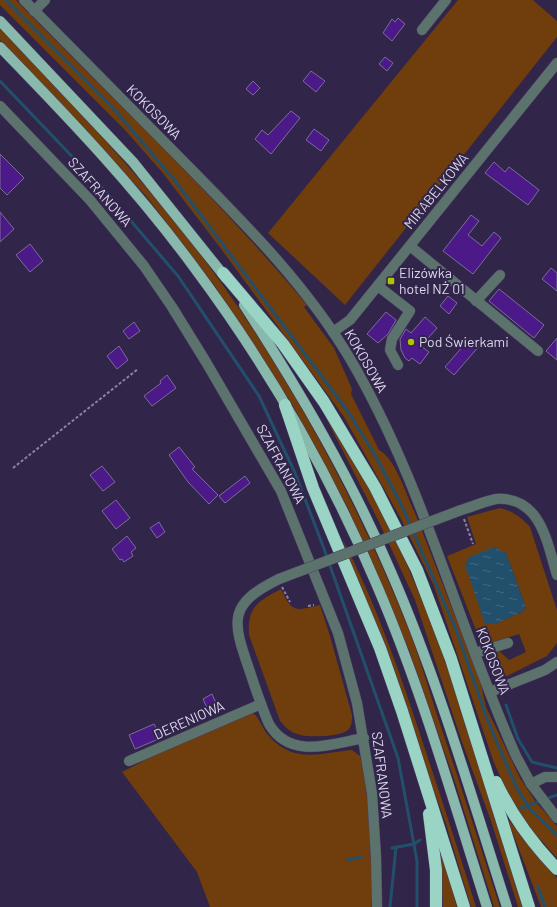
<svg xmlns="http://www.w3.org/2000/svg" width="557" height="907" font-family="Barlow,sans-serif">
	<defs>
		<pattern id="water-ripples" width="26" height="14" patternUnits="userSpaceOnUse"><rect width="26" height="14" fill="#22506c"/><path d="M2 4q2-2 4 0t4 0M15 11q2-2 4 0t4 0" fill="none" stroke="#426881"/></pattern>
	</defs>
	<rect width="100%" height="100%" fill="#312549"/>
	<!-- green -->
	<g fill="#703d0d" fill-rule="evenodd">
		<path d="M0 0H16C114 100 217 197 307 305L304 307 334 348 352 389 351 394 379 450C396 459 406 495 415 513L480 680 486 707 520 778 536 802 557 826V858L531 829 510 797 494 763 434 586 401 519 344 417 222 250 162 172 125 130 0 5Z"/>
		<polygon points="458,0 533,0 557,21 557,37 345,305 268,233"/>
		<path d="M0 29C78 109 155 191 220 281 298 391 363 513 412 638 422 665 430 694 439 721 460 783 480 845 500 907H494L455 782 409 650 347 506 292 404 214 285 146 196 0 40Z"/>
		<path d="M324 414C426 562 470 738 524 907H518L491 821 462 742 415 600 378 520Z"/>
		<path d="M500 508C513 511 521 517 530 527L557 610V643L547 656 507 676C494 676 491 670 486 658L490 652 498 650 509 660 526 652 519 634 488 644 481 643 447 556 476 544 467 517ZM494 547 506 553 525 605 524 611 495 624Z"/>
		<path d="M342 538C376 603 400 673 423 743 441 797 459 852 476 907H471L446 824Z"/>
		<path d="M281 589C292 613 295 611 320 605L330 636 352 715C352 720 352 726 348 730 340 737 306 738 297 734 290 732 285 727 280 721L249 635C247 607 258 601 281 589Z"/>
		<path d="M247 708C261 717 259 725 269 736 293 764 321 753 352 750L360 756C371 805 373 857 371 907H210L197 872 122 772Z"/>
		<polygon points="507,818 557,878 557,907 541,907"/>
		<polygon points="442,853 457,907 443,907 440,854"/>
	</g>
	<!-- water -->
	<polygon fill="url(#water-ripples)" points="494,547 506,553 525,605 524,611 495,624 485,624 465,565 469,557"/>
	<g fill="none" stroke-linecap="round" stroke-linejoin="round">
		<!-- stream -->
		<g stroke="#22506c" stroke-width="3">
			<polyline points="6,0 113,108 176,182 347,410 376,457 401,504 457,632 487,719 516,787 530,809 557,835"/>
			<polyline points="0,81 107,193 178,276 259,396 295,473 323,546 398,758 417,861 417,907"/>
			<polyline points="491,658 500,670"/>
			<polyline points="506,705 518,739 532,762 557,768"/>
			<polyline points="521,808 557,795"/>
			<polyline points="392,848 414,844 420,840"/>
			<polyline points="348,860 361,857"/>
			<polyline points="538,887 545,907"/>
			<polyline points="390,907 396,847"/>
		</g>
	</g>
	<!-- building -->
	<g fill="#4c1989" stroke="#7a6e97">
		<polygon points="398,18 405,24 392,41 383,33 392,19 395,22"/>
		<polygon points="385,57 393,63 387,71 379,64"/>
		<polygon points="311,71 325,81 316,92 303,81"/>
		<polygon points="253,81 260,88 253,95 246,89"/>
		<polygon points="291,111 300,118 271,154 255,139 262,130 268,135"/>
		<polygon points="314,129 329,140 321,151 306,140"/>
		<polygon points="0,154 24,178 7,195 0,188"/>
		<polygon points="494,162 505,172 509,167 539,190 528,205 485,173"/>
		<polygon points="0,212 14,229 0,242"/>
		<polygon points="471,215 479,221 468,235 482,246 494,232 501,238 473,274 443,251"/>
		<polygon points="30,244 43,261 30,272 16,255"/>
		<polygon points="551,268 557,273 557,291 542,279"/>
		<polygon points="499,289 544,325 534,338 489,301"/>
		<polygon points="448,296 457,303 449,314 440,306"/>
		<polygon points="386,312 396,320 388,334 378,343 367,334"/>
		<polygon points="425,317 437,328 421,346 429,352 420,364 412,358 409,361 405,358 401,350 400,339 406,329 411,333"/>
		<polygon points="134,322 140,331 129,339 123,331"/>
		<polygon points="470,338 480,345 454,375 445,367"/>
		<polygon points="557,338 557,360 546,351"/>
		<polygon points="119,346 128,360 117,369 107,356"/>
		<polygon points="167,375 176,388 152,406 144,396 161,383 160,381"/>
		<polygon points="179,447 195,467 192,469 218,495 209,504 188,482 169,455"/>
		<polygon points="102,466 115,482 103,491 90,475"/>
		<polygon points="245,476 250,483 225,503 219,496"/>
		<polygon points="116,500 130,518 116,529 102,511"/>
		<polygon points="159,522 165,532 157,538 150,528"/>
		<polygon points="127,536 136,548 131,552 133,556 124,562 122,559 120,560 112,549"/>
		<polygon points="212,694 218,708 209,712 203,699"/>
		<polygon points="154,724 161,738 135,749 129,735"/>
	</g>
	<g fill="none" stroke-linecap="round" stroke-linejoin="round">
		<!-- minor casing -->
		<g stroke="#4c4163" stroke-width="11">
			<g id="minor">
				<path d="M24 0C79 56 134 111 189 167 247 226 306 285 349 357 423 482 457 624 516 756L531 784 557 818"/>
				<polyline points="34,11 45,0"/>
				<polyline points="422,30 446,0"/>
				<polyline points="0,106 90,200 144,266 172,307 206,362 281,491 338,633 357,703 372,793 376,857 377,907"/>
				<polyline points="410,246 538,351"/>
				<polyline points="378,286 410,311 392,339 390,350 398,365"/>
				<polyline points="476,301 500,275"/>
				<polyline points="333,332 350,320 557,63"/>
				<path d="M461 510C472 507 485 501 496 499 541 496 547 543 557 575"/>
				<path d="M279 579C228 604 232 620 249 669 255 687 261 706 269 724 290 760 331 744 364 738"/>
				<polyline points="475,653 508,643"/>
				<polyline points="490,692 545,670 557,662"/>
				<polyline points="129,761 261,704"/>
				<polyline points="531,784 545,777 557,777"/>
			</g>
		</g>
		<!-- major casing -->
		<g stroke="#4c4163" stroke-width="11">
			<g id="major">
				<polyline points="0,21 133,162 226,278"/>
				<path d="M0 47C68 117 135 187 193 266 267 365 330 474 378 588 422 691 453 800 487 907"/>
				<path d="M244 305C299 390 351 478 391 572 438 680 471 795 507 907"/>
			</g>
		</g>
		<!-- highway casing -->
		<g stroke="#4c4163" stroke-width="13">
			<g id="highway">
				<polyline points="223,273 283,344 324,402 375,487 417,570 451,659 529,907"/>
				<polyline points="285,405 313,488 380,648 402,711 464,907"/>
				<path d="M496 782C511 814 532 843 557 869"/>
				<polyline points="429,814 436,870 436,907"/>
			</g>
		</g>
		<!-- path -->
		<g stroke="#8c83a0" stroke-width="2" stroke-dasharray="3 2" stroke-linecap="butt">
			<polyline points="13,468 138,369"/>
			<polyline points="464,519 473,544"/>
			<polyline points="282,587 290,602"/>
			<polyline points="308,606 314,605"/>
		</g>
		<!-- minor -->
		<use href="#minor" stroke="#5c736d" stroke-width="10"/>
		<!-- major -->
		<use href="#major" stroke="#88b9ac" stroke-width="10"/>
		<!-- highway -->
		<use href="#highway" stroke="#99d4c5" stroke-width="12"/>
		<!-- minor-bridge casing -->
		<g stroke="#4c4163" stroke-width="11" stroke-linecap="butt">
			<polyline id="minor-bridge" points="279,579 461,510"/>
		</g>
		<!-- minor-bridge -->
		<use href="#minor-bridge" stroke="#5c736d" stroke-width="10"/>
	</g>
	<!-- markers -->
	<g fill="#afc504" stroke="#312549" stroke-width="1.5">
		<rect x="387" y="277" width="8" height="8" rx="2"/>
		<circle cx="411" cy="342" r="4"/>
	</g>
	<g text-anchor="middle" stroke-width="4" stroke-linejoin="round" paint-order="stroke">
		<!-- street labels -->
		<g font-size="14" fill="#dcd6ed" stroke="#312549">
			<text transform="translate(154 112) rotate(45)" y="5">KOKOSOWA</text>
			<text transform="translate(436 191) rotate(-51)" y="5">MIRABELKOWA</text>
			<text transform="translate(100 192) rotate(48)" y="5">SZAFRANOWA</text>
			<text transform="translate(366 361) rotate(60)" y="5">KOKOSOWA</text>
			<text transform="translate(281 464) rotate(62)" y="5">SZAFRANOWA</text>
			<text transform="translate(493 661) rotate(69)" y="5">KOKOSOWA</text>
			<text transform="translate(189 720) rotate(-24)" y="5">DERENIOWA</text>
			<text transform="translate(382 775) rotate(83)" y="5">SZAFRANOWA</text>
		</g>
		<!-- poi labels -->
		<g font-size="14" fill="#dcd6ed" stroke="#312549" text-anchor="start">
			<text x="399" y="278">Elizówka<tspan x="399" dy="16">hotel NŻ 01</tspan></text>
			<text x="419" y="347">Pod Świerkami</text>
		</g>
	</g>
</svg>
